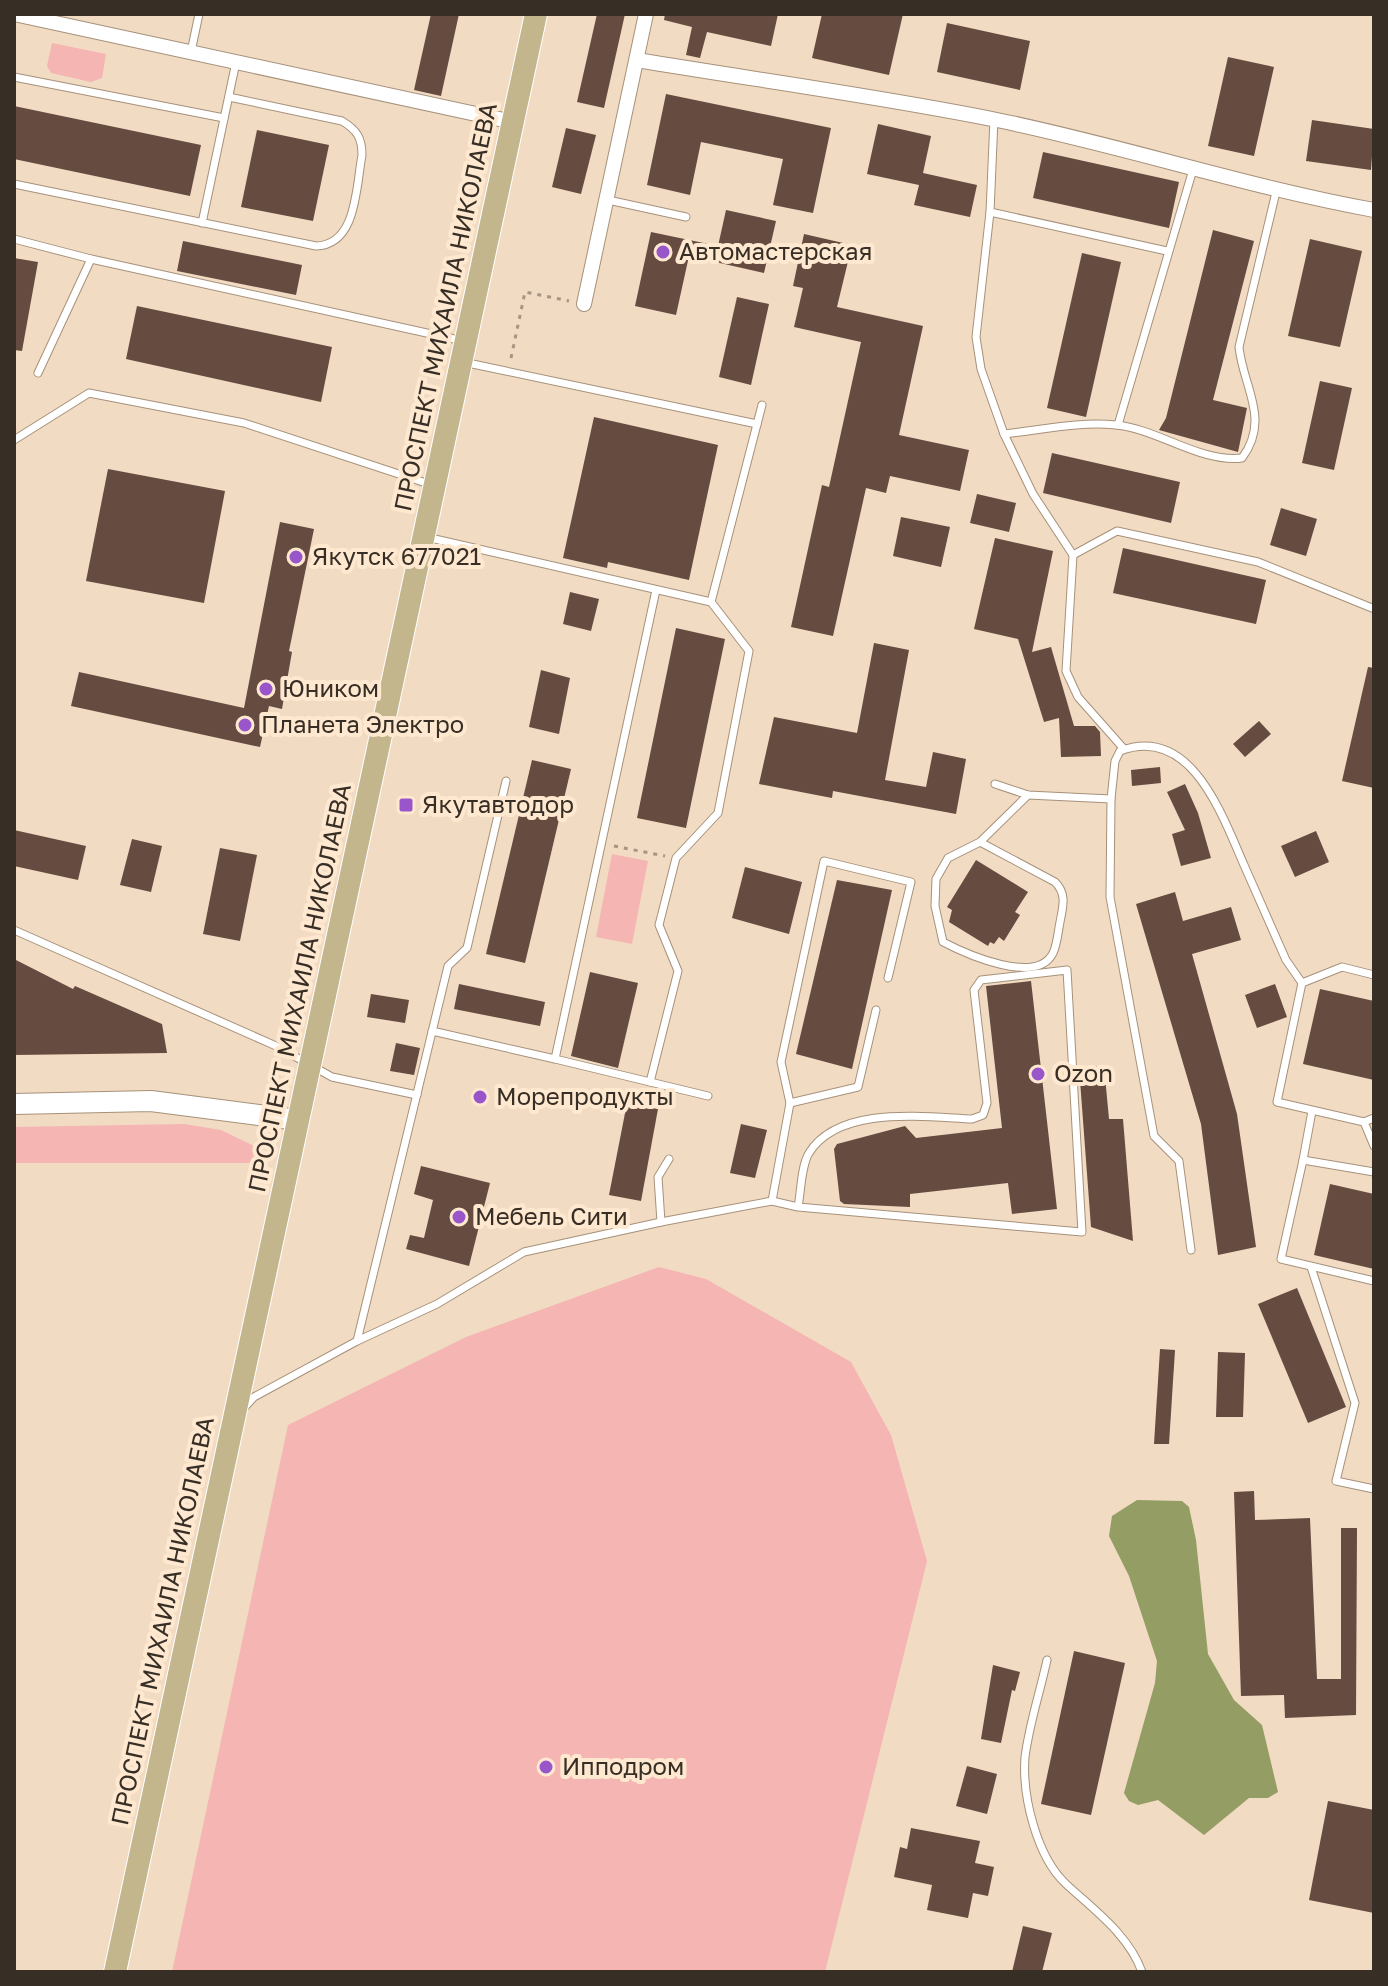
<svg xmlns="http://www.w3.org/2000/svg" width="1388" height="1986" font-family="'Golos Text',sans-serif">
	<rect width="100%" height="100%" fill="#f2dbc3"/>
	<!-- green -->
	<g fill="#f4b5b3">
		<polygon points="52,43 106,54 102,78 91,82 51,73 47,66"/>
		<polygon points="612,854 648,861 632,944 596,937"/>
		<polygon points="184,1124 221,1130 254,1146 257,1158 251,1163 14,1163 14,1127"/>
		<polygon points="659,1267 706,1279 851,1362 891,1435 927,1561 825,1972 172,1972 288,1425 466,1337"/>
	</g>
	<!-- water -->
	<polygon fill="#939d64" points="1137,1500 1182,1501 1189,1507 1196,1540 1208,1654 1234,1700 1262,1725 1278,1792 1268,1798 1249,1798 1204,1835 1158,1800 1138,1805 1129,1801 1124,1793 1155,1683 1157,1661 1129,1576 1109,1536 1112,1516"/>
	<!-- building -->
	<g fill="#654b40">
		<polygon points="431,14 459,14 441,96 414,90"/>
		<polygon points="597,14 625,14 604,108 577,102"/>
		<polygon points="665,14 778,14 771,46 707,32 700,58 686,55 692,27 664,20"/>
		<polygon points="822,14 903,14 889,75 812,58"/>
		<polygon points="947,23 1030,41 1020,90 937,72"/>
		<polygon points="1228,57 1274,67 1254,156 1208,146"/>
		<polygon points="666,94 831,128 813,213 773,205 783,159 701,142 690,195 647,185"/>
		<polygon points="14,106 201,145 190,196 14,159"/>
		<polygon points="1312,120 1374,129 1371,170 1306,161"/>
		<polygon points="878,124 931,136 923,173 977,185 970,217 914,205 919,185 867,174"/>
		<polygon points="566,128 596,135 581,194 552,187"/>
		<polygon points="257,130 329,145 313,221 241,207"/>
		<polygon points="1043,152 1179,182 1169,228 1033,198"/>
		<polygon points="726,210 776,221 764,273 689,256 676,315 635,306 651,232 718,246"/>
		<polygon points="1213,230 1254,241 1213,400 1247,408 1238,452 1159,430 1166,418"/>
		<polygon points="804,234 852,245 837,307 923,326 899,435 969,450 960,491 890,476 886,493 866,488 833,636 791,627 822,485 829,487 861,342 794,327 803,288 793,286"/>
		<polygon points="1310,239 1362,251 1340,347 1288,336"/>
		<polygon points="183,241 302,265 296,295 177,271"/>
		<polygon points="1082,253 1121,262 1086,417 1047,408"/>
		<polygon points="14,258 38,262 22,351 14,350"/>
		<polygon points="737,297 769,304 751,385 719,377"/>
		<polygon points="137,306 332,347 321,402 126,359"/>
		<polygon points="1320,381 1352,388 1334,470 1302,463"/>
		<polygon points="594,417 718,445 689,580 608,562 607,568 563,558"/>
		<polygon points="1052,453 1180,482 1171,523 1043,493"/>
		<polygon points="108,469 225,491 204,603 86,581"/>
		<polygon points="977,494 1016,503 1009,532 970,523"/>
		<polygon points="1281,508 1317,519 1306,556 1270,545"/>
		<polygon points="901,517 950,527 941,567 893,556"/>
		<polygon points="280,522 314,529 289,651 292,652 282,709 269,706 260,747 71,706 79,672 244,708"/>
		<polygon points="995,538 1053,551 1032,652 1051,647 1074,726 1095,726 1100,732 1101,756 1061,757 1059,718 1044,722 1018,639 974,629"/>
		<polygon points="1123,548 1266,580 1256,624 1113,593"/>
		<polygon points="570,592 599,599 591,631 563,624"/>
		<polygon points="676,628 725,639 686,828 637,818"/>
		<polygon points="874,643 909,650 885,780 926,787 933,752 966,759 956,814 833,791 832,798 759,784 774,717 857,733"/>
		<polygon points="1368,667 1374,668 1374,788 1342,781"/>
		<polygon points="541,670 570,678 559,734 529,727"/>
		<polygon points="1259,721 1271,734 1245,757 1233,744"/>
		<polygon points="532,760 571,769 525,963 486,954"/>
		<polygon points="1160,767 1161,783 1132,786 1131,770"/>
		<polygon points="1185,784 1198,813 1211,858 1181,866 1172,834 1185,830 1167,792"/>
		<polygon points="14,830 86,846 78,880 14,866"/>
		<polygon points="1316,831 1329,862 1295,877 1281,846"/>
		<polygon points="132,839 162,846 151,892 120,885"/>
		<polygon points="220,848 257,855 240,941 203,934"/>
		<polygon points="976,860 1028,892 1015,912 1020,915 1004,941 999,937 994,944 990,942 988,946 949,922 952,910 947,907"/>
		<polygon points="745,867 802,882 789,934 732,918"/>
		<polygon points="837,880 892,890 852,1069 796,1054"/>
		<polygon points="1175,892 1183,921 1231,907 1241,940 1192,954 1237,1114 1256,1247 1218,1255 1201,1124 1136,904"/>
		<polygon points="14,959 73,989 75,986 162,1024 167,1053 14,1055"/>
		<polygon points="590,972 638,983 618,1068 571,1056"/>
		<polygon points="1031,981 1057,1209 1012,1214 1008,1183 910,1194 910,1207 844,1204 840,1201 834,1149 837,1144 905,1126 916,1138 1002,1128 986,986"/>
		<polygon points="459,984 545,1002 540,1026 454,1009"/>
		<polygon points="1275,984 1287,1017 1257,1028 1245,995"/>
		<polygon points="1320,989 1374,1001 1374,1080 1303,1064"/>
		<polygon points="371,994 409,1000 405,1023 367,1017"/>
		<polygon points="396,1043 420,1048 414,1075 390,1071"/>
		<polygon points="1104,1066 1109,1119 1123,1119 1133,1241 1091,1227 1079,1067"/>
		<polygon points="627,1103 658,1109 641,1201 609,1195"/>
		<polygon points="741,1124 767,1130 755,1178 730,1173"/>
		<polygon points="421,1166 490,1183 469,1266 406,1249 410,1235 424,1238 433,1200 414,1194"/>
		<polygon points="1330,1184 1374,1194 1374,1269 1314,1255"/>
		<polygon points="1297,1288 1346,1407 1308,1423 1258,1304"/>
		<polygon points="1160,1349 1175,1350 1169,1444 1154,1444"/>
		<polygon points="1218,1352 1245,1353 1243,1417 1216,1417"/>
		<polygon points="1254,1491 1255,1520 1310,1518 1317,1679 1341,1679 1341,1528 1357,1528 1356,1715 1285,1718 1284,1695 1241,1696 1234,1492"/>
		<polygon points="1074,1651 1125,1663 1091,1815 1041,1804"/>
		<polygon points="993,1665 1020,1672 1015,1691 1012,1690 1001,1743 981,1739"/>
		<polygon points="967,1766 997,1774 987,1814 956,1806"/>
		<polygon points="1328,1801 1374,1810 1374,1913 1309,1900"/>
		<polygon points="911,1828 980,1841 975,1863 994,1867 988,1896 973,1893 968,1918 927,1910 932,1885 894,1877 900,1847 907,1849"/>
		<polygon points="1023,1926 1052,1933 1042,1972 1012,1972"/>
	</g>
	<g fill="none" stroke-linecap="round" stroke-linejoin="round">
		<!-- lane casing -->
		<g stroke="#a6917a" stroke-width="9">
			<g id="lane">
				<polyline points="191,52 199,14"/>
				<polyline points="14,77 224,118"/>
				<polyline points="994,119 990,212 976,337 981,369 1004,434 1033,494 1073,555 1066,671 1078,697 1124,749"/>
				<path d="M14 184 316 246C357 245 356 187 362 155 362 138 357 130 342 121L229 97"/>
				<polyline points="608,200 686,217"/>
				<polyline points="990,212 1167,251"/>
				<polyline points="202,223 236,62"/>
				<polyline points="14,239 91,259 463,341"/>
				<polyline points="463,362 757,424"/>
				<polyline points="38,373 91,259"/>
				<polyline points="1118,425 1194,166"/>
				<path d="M1004 434C1041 430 1080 421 1116 425 1158 429 1200 463 1242 458 1271 419 1243 387 1239 347L1276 192"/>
				<polyline points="14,440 89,393 244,423 432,485"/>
				<polyline points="426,537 711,602 749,651 718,813 676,858 659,925 678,971 650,1082"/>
				<polyline points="1073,555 1117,531 1258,562 1372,608"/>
				<polyline points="656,590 555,1059 708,1096"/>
				<polyline points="711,602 762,405"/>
				<path d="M995 784 1028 795 1111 799 1115 761 1120 751C1191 724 1222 815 1244 865 1258 896 1272 928 1286 960L1302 983 1277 1102 1364 1122 1374 1118"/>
				<polyline points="1111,799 1110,897 1154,1136 1179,1161 1191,1250"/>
				<path d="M980 842 1055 882C1067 894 1063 906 1060 922 1058 932 1057 945 1053 953 1037 986 966 954 943 942L935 906 936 879 948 858 980 842 1028 795"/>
				<polyline points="14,930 276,1046 332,1077 417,1095"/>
				<polyline points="1302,983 1342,967 1374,975"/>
				<polyline points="432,1031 555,1059"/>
				<polyline points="790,1103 858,1087 876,1010"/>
				<polyline points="1364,1122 1374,1146"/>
				<polyline points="1303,1160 1312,1111"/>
				<polyline points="1374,1172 1303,1160 1281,1259 1374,1281"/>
				<path d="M772 1201 798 1207C801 1192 801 1166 809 1153 839 1105 924 1117 972 1119L983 1115 987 1103 974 990 981 980 1067 970 1082 1232 798 1207"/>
				<polyline points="661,1222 772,1201 790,1103 781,1062 824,861 911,882 888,978"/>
				<polyline points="1311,1267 1355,1403 1336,1481 1374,1489"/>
				<polyline points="357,1341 448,966 467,948 506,781"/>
				<polyline points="243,1409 254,1397 357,1341 437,1304 524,1252 661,1222 658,1177 669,1159"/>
				<path d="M1047 1660C1040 1692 1029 1725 1025 1757 1022 1797 1037 1857 1066 1884 1094 1910 1129 1935 1142 1972"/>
			</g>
		</g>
		<!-- street casing -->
		<g stroke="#a6917a" stroke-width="16">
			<g id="street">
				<polyline points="14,14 513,122"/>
				<path d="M637 60C757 80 878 96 997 120 1124 146 1247 187 1374 210"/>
				<polyline points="584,304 646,14"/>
			</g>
		</g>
		<!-- secondary casing -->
		<g stroke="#a6917a" stroke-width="22">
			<polyline id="secondary" points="14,1104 151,1101 298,1120"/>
		</g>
		<!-- primary casing -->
		<g stroke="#fff" stroke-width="24">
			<polyline id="primary" points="115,1972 536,14"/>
		</g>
		<!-- path -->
		<g stroke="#a69583" stroke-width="3" stroke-dasharray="4 6" stroke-linecap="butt">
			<polyline points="511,358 525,292 569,301"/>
			<polyline points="614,846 665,856"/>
		</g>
		<!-- lane -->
		<use href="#lane" stroke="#fff" stroke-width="7"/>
		<!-- street -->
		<use href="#street" stroke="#fff" stroke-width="14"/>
		<!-- secondary -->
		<use href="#secondary" stroke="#fff" stroke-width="20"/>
		<!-- primary -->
		<use href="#primary" stroke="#c3b68c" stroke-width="22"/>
	</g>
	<!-- markers -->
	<g fill="#9956cb" stroke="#ffe8d0" stroke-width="3">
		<circle cx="663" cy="252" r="8"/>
		<circle cx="296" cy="557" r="8"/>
		<circle cx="266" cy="689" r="8"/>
		<circle cx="245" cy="725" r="8"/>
		<rect x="398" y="797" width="16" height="16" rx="4"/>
		<circle cx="1038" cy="1074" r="8"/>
		<circle cx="480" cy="1097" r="8"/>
		<circle cx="459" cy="1217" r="8"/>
		<circle cx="546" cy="1767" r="8"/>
	</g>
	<g text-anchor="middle" stroke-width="8" stroke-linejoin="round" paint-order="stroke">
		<!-- poi labels -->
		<g font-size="24" fill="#372e25" stroke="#ffe8d0" text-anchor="start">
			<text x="679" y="260">Автомастерская</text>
			<text x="312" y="565">Якутск 677021</text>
			<text x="282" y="697">Юником</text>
			<text x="261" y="733">Планета Электро</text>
			<text x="422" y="813">Якутавтодор</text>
			<text x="1054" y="1082">Ozon</text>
			<text x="496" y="1105">Морепродукты</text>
			<text x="475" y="1225">Мебель Сити</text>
			<text x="562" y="1775">Ипподром</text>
		</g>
		<!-- street labels -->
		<g font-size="24" fill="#372e25" stroke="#ffe8d0">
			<text transform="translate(446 307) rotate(-78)" y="8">ПРОСПЕКТ МИХАИЛА НИКОЛАЕВА</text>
			<text transform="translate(300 988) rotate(-78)" y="8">ПРОСПЕКТ МИХАИЛА НИКОЛАЕВА</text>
			<text transform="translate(163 1621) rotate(-78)" y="8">ПРОСПЕКТ МИХАИЛА НИКОЛАЕВА</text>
		</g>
	</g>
	<!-- border -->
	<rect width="1388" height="1986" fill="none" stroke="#372e25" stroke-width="32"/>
</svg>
